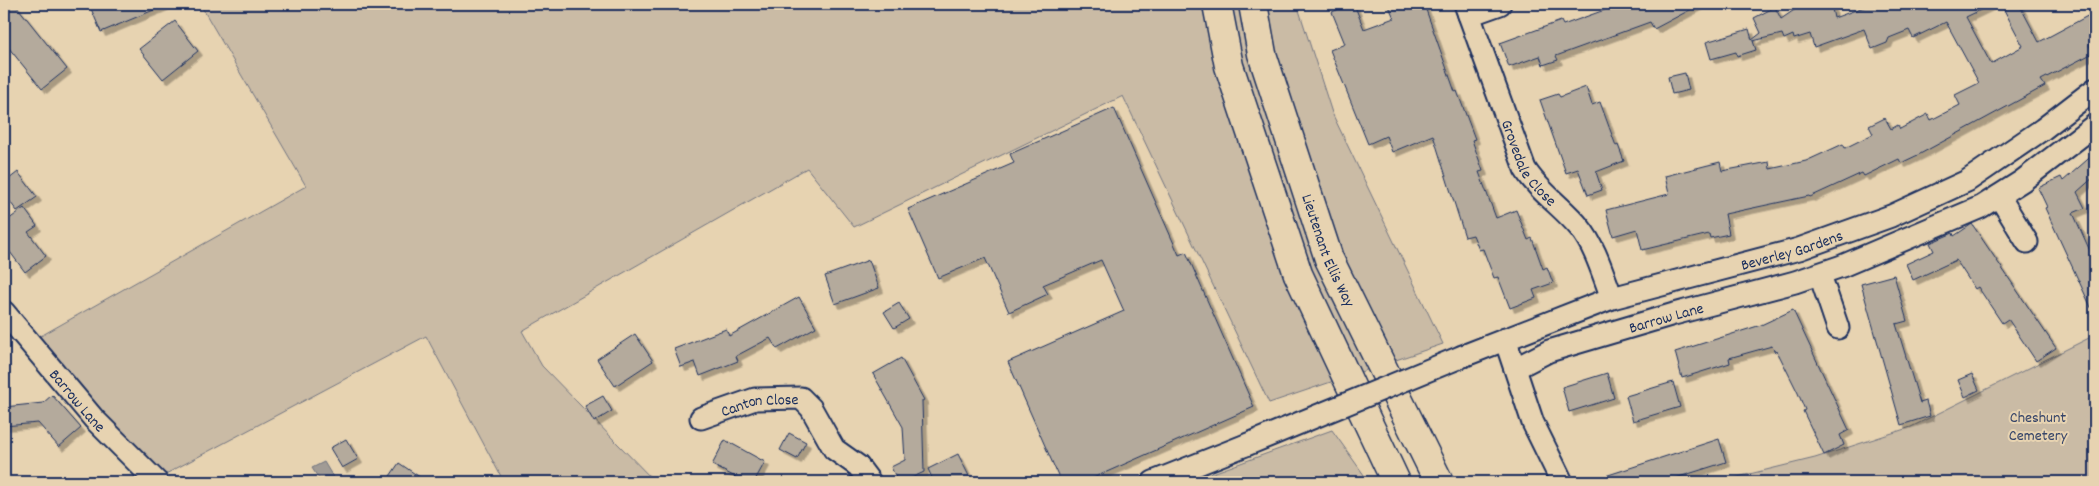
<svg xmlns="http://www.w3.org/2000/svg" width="2099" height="486" font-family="Dekko,sans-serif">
	<defs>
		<filter id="shadow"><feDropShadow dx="4.5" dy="4.5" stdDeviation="0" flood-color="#0004"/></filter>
	</defs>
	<rect width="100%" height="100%" fill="#e7d3b1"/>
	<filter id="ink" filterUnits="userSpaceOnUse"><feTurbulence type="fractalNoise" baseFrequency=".02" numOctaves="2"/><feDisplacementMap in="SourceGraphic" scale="10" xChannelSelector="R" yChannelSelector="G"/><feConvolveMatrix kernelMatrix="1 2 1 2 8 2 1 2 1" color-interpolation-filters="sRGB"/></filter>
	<g filter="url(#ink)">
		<!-- green -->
		<g fill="#cabba5" stroke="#727582">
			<polygon points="200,4 1297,4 1332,113 1443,344 1269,403 1123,96 854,227 807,168 522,331 542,366 655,482 504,482 426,336 160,477 104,417 39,337 306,186"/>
			<polygon points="2095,335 2095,482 1717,482 1815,458 1911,427"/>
			<polygon points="1332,430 1369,482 1188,482"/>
		</g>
		<!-- water -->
		<polygon fill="#a19b95" stroke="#6b707f" points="324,462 336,482 321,482 312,468"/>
		<!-- building -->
		<g fill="#b4aa9c" stroke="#1b2f5e" filter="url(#shadow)">
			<polygon points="4,4 15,4 67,69 42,89 4,42"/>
			<polygon points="89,4 168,4 101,32"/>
			<polygon points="1351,4 1354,4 1364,29 1394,18 1388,4 1424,4 1455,92 1457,91 1475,139 1472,140 1483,171 1479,172 1496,218 1516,210 1528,240 1532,238 1543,269 1547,267 1553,283 1533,290 1536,298 1510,308 1498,277 1494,278 1483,249 1479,250 1473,235 1465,237 1433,135 1392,152 1386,136 1368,144 1330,50 1345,44 1332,12"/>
			<polygon points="1621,4 1701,4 1654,29 1650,22 1556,56 1558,60 1543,65 1540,56 1509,67 1500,43 1561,21 1563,25"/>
			<polygon points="1803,4 1831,4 1834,18 1872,4 1993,4 1966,17 1991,64 2023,46 2001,4 2019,4 2039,42 2095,12 2095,41 2089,45 2093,53 2041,80 2045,86 1920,154 1901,163 1899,159 1864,176 1862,173 1810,197 1809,196 1725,214 1729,234 1710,238 1709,234 1642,250 1637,229 1613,236 1606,210 1669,194 1665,176 1720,162 1722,171 1769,162 1770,169 1806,161 1843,144 1845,148 1873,134 1869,126 1885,118 1891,129 1898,125 1900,129 1928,114 1931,120 1960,105 1955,95 1979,83 1946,22 1913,38 1909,30 1889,38 1887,43 1872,49 1864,29 1814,47 1810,34 1794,39 1793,35 1784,39 1782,34 1753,41 1756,50 1737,56 1736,52 1711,59 1706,42 1749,29 1752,40 1761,33 1754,18 1775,7 1781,19"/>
			<polygon points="175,21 198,51 163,79 139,49"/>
			<polygon points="1685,73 1689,90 1672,94 1668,77"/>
			<polygon points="1586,87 1592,105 1600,102 1616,146 1618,145 1624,161 1596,172 1602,190 1588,195 1578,169 1566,173 1540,100 1558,94 1560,97"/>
			<polygon points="1114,108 1179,255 1186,252 1254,407 1084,482 1061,482 1008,362 1124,311 1101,260 1043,285 1048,294 1009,312 985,258 938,278 908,209 1014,163 1010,154"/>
			<polygon points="2095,153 2095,176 2077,192 2085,208 2073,213 2095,262 2095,316 2045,208 2047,207 2038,188 2061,177 2063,181"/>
			<polygon points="18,172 37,197 17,211 4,194 4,183"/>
			<polygon points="24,208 37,226 28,232 46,256 25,272 4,244 4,223"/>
			<polygon points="1972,224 2056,348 2036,361 2008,319 2002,323 1978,287 1975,289 1956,260 1913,280 1906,264 1934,251 1930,243 1953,233 1954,236"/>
			<polygon points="869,260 879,288 835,304 825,276"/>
			<polygon points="1894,275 1907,321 1896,324 1920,403 1926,401 1930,416 1901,425 1861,284"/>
			<polygon points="799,297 816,327 777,349 770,338 736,356 738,361 700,376 695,362 681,367 674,349 726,329 729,336"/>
			<polygon points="899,303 909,319 894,328 884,312"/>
			<polygon points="1793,310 1849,430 1840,435 1844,445 1824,455 1803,411 1805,410 1798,393 1777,351 1775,352 1772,346 1729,358 1730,363 1682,378 1675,352 1761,325"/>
			<polygon points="635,334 653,361 615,386 597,359"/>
			<polygon points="901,358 924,400 922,401 924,472 903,482 898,482 891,467 905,460 903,427 873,374"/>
			<polygon points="1607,373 1614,398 1569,412 1562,387"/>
			<polygon points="1972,374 1979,390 1965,397 1958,380"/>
			<polygon points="1673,382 1680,407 1633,421 1626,396"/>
			<polygon points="52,395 81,428 59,447 38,423 4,426 4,407 43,403"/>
			<polygon points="603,396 612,411 594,422 585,406"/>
			<polygon points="789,433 806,442 797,459 780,450"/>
			<polygon points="346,439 358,459 342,468 330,448"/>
			<polygon points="1719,439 1726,462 1663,482 1597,482 1596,479"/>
			<polygon points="725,440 765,462 754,482 745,482 712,465"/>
			<polygon points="958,454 972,482 934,482 928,469"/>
			<polygon points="399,463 427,482 386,482"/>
		</g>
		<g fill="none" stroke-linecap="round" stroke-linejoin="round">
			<!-- street casing -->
			<g stroke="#1b2f5e" stroke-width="25">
				<g id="street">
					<path id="s1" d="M1465 4 1525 169C1539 192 1563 207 1580 228 1596 248 1603 275 1612 298"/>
					<polyline points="1469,15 1500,4"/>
					<polyline points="1999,196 2027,242"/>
					<polyline points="1820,275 1838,328"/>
					<path id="s2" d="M4 312 94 419 157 482"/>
					<polyline points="1505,339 1533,423 1562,482"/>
					<path id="s3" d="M1463 356 1612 298 1799 249 1891 216 1967 181 2043 129 2095 89"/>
					<path id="s4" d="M1516 368 1549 351 1674 314 1795 282 1842 266 1981 207 2022 181 2095 125"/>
					<path id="s5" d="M701 418 755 399 801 398 811 408 834 449 858 466 870 482"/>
					<polyline points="1153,482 1246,445"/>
				</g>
			</g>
			<!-- secondary casing -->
			<g stroke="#1b2f5e" stroke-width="31">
				<g id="secondary">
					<polyline points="1217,4 1229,66 1298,274 1396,482"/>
					<path id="s6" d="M1253 4 1262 54 1329 259 1439 482"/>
				</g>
			</g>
			<!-- street -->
			<use href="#street" stroke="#e7d3b1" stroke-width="21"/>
			<!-- secondary -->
			<use href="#secondary" stroke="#e7d3b1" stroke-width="28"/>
			<!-- street-bridge casing -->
			<g stroke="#1b2f5e" stroke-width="25" stroke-linecap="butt">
				<polyline id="street-bridge" points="1246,445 1463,356"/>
			</g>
			<!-- street-bridge -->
			<use href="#street-bridge" stroke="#e7d3b1" stroke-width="21"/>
		</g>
	</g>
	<g text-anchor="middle" stroke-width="4" stroke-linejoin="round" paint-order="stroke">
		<!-- street labels -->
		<g font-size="16" fill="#1b2f5e" stroke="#e7d3b1">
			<text dy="6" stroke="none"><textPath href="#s1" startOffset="172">Grovedale Close</textPath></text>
			<text dy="6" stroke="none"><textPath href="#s6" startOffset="258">Lieutenant Ellis Way</textPath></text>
			<text dy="6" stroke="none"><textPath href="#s3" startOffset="346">Beverley Gardens</textPath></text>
			<text dy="6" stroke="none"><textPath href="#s4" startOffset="159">Barrow Lane</textPath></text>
			<text dy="6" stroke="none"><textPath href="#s2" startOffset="115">Barrow Lane</textPath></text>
			<text dy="6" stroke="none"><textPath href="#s5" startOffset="61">Canton Close</textPath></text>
		</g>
		<!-- park labels -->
		<g font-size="16" fill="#354469" stroke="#e7d3b1">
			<text x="2038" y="422">Cheshunt<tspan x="2038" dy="18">Cemetery</tspan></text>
		</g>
	</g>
	<!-- margin -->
	<rect width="2099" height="486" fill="none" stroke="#e7d3b1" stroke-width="20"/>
	<rect x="10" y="10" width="2079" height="466" fill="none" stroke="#1b2f5e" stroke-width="2" filter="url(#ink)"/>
</svg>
